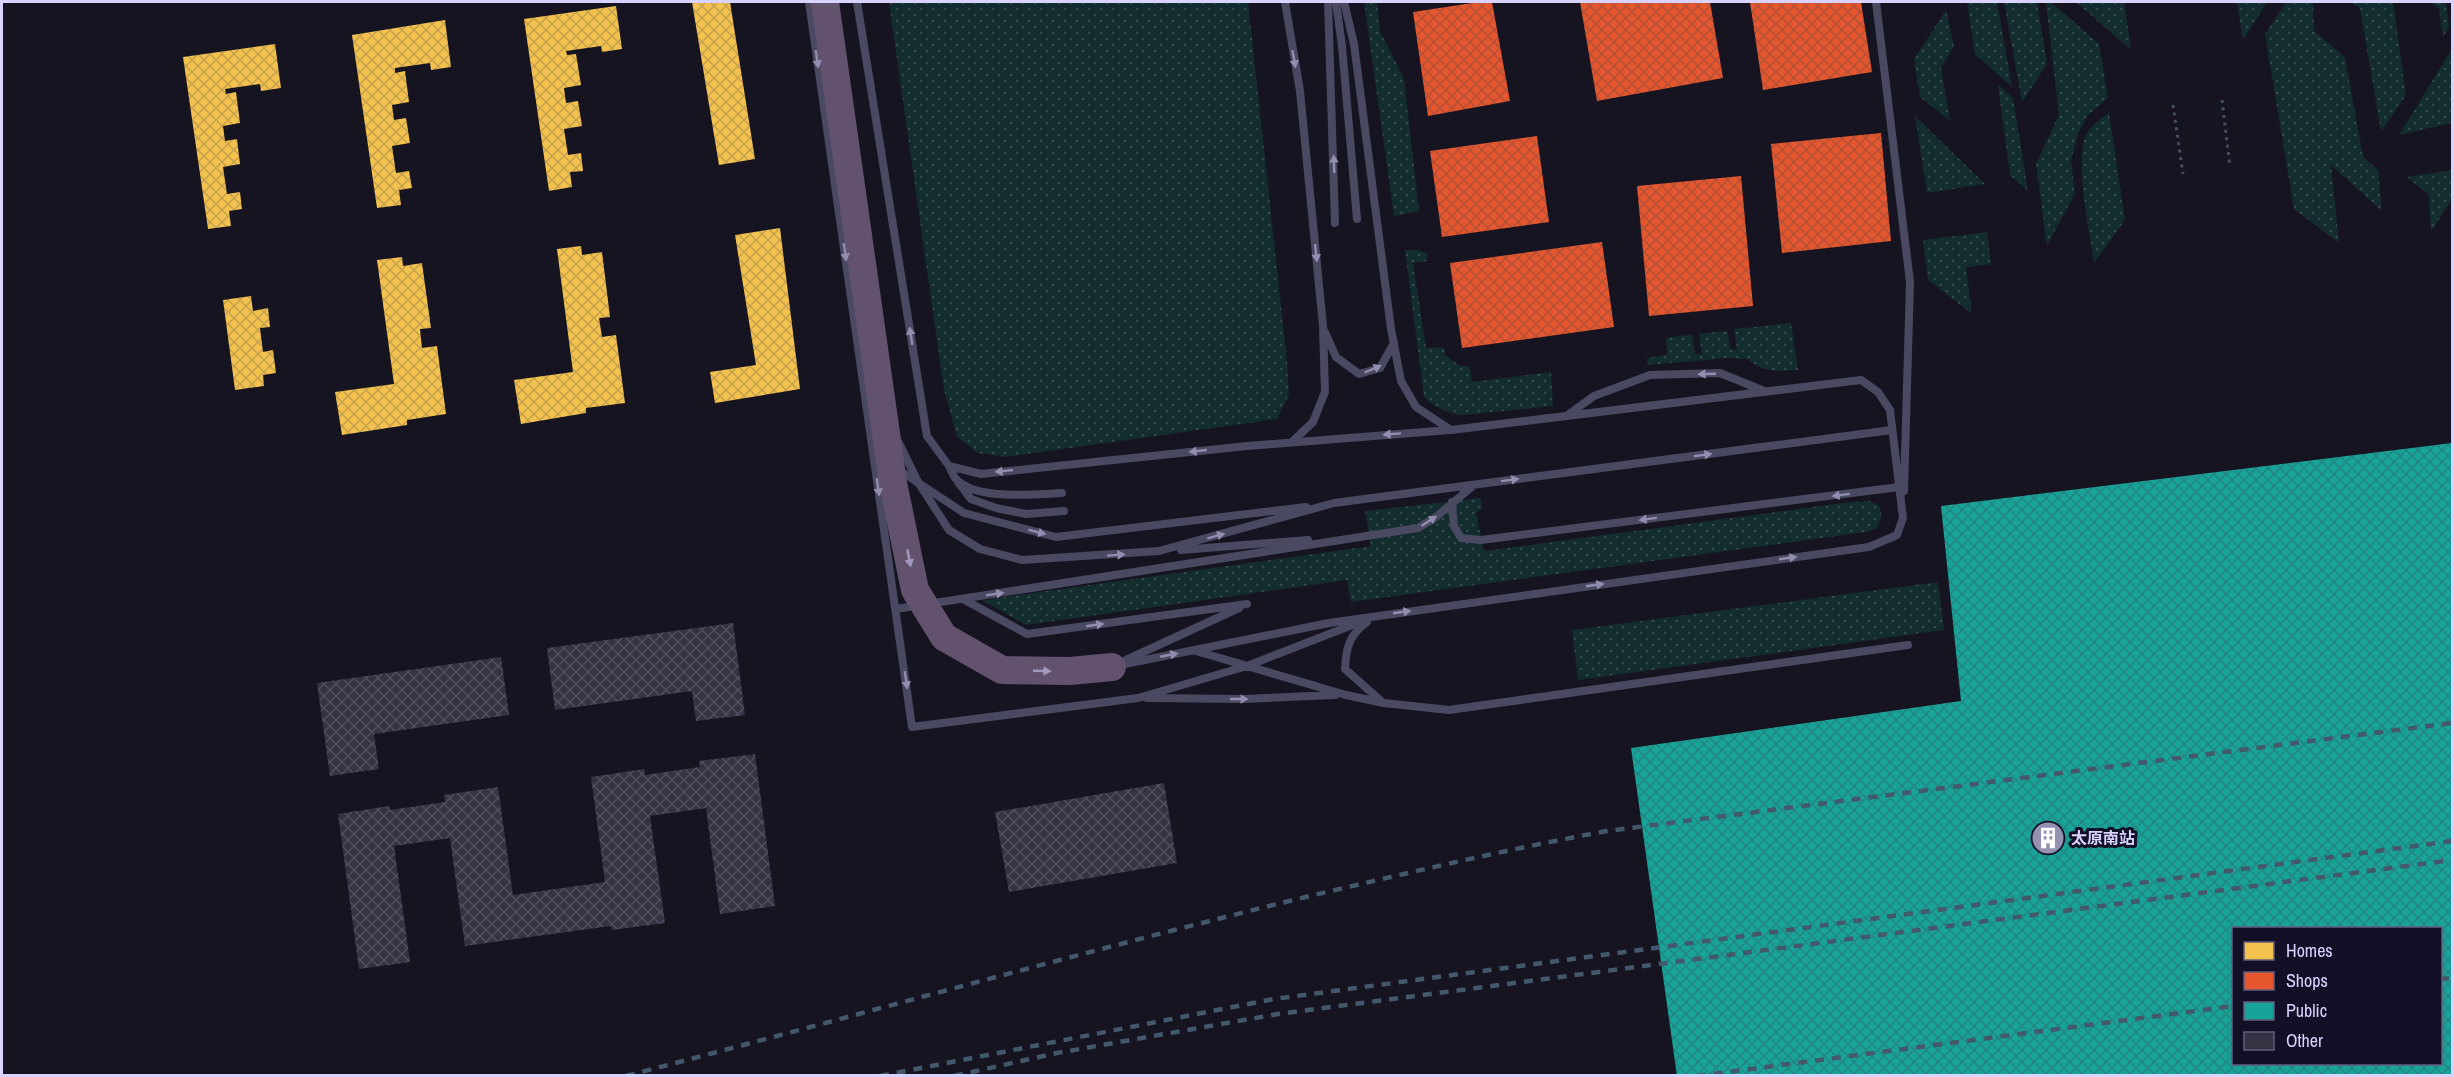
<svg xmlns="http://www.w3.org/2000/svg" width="2454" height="1077" font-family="'Archivo Narrow','Noto Sans SC',sans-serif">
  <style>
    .green { fill: url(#green-dots) }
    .homes { fill: url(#homes-cross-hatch) }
    .shops { fill: url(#shops-cross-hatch) }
    .public { fill: url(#public-cross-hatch); fill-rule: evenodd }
    .building { fill: url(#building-cross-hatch) }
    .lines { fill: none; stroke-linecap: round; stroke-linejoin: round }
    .path { stroke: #44505f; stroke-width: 3; stroke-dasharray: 3 4.5; stroke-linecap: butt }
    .service { stroke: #4a4962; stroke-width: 8 }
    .rail { stroke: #43596b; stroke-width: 4.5; stroke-dasharray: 9 8; stroke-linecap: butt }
    .service-bridge { stroke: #4a4962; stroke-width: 8 }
    .trunk-bridge { stroke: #62526e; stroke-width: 28 }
    .oneway { fill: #928eb0 }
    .oneway2 { fill: #a39abe }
    .labels { text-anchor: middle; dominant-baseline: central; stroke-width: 6; stroke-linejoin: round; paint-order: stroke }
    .poi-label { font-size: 16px; font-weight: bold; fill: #d9d4ff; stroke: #130f26; text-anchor: start }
  </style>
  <defs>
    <pattern id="green-dots" width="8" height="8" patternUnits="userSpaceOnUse" patternTransform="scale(1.5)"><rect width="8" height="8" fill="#132c2d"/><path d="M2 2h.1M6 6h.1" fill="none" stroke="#354a4c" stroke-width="1.8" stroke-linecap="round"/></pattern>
    <pattern id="homes-cross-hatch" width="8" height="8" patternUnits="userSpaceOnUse" patternTransform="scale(1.5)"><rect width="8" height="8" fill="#f2c14e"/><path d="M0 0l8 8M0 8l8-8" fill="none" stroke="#c6a14e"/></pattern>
    <pattern id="shops-cross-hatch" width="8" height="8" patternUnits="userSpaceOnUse" patternTransform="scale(1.5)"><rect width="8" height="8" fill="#e4572e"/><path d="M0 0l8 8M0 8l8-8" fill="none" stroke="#b35037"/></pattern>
    <pattern id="public-cross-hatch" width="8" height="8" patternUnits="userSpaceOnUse" patternTransform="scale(1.5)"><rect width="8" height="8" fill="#17a398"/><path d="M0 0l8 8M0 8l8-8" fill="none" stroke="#248581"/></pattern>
    <pattern id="building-cross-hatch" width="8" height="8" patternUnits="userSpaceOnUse" patternTransform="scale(1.5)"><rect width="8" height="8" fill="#343243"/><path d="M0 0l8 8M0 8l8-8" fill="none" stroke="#514f5f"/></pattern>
  </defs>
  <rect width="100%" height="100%" fill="#161421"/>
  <path class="green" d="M889 2H1248L1287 361 1289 395 1277 419 1006 457 978 453 957 437 944 390Z
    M1364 2H1377L1380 31 1404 79 1419 211 1394 216Z
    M1967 2H1997L2012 87 1975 54Z
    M2004 2H2037L2047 64 2022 102Z
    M2046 2H2051L2099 44 2108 98 2087 116 2078 134 2071 160 2075 193 2047 246 2036 164 2059 115Z
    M2076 2H2124L2131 50Z
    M2237 2H2267L2243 40Z
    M2286 2H2313L2314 31 2345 57 2363 157 2378 170 2382 211 2331 165 2339 243 2294 209 2265 34Z
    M2351 2H2393L2406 95 2381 132 2360 8Z
    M2430 2H2446L2449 27 2443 37 2439 9Z
    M1946 10 1954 46 1941 68 1950 121 1920 97 1914 59Z
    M2452 49V123L2399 135Z
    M1998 85 2013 98 2028 191 2010 175Z
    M2109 113 2125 220 2094 263C2090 235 2074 159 2086 135 2091 125 2100 119 2109 113Z
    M1915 116 1985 184 1927 193Z
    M2452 170V199L2431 231 2429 195 2407 177Z
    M1987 232 1991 264 1966 267 1972 314 1928 280 1923 240Z
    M1405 250H1419L1428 254 1427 261 1413 263 1426 348 1444 347 1445 355 1460 366 1470 367 1472 382 1551 372 1553 406 1464 415C1450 415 1434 407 1424 397Z
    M1791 323 1798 370 1776 371 1761 368 1747 359 1727 358 1648 365 1647 358 1667 355 1666 338 1692 334 1695 354H1702L1699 334 1727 331 1731 350 1737 349 1734 329Z
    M1481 498 1482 509 1476 513 1484 551 1851 502 1870 501 1879 506 1882 516 1877 528 1866 532 1351 602 1347 580 1026 625 982 600 1371 546 1365 511Z
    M1938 582 1944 630 1578 680 1572 630Z"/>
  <path class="homes" d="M692 2H730L755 159 719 165Z
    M616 6 622 49 602 52 601 46 566 51 567 55 576 54 581 85 564 88 566 103 578 101 582 126 564 129 568 155 581 153 583 171 570 172 572 187 549 191 524 19Z
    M445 20 451 67 431 70 430 63 395 68V73L405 71 409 102 392 105 394 120 406 118 410 143 392 146 396 173 409 171 412 188 399 190 401 205 377 208 352 35Z
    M275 44 281 88 261 91 260 84 225 89 226 94 236 92 240 123 223 126 225 141 237 139 240 164 223 167 227 194 240 192 242 209 229 211 231 226 208 229 183 57Z
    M780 228 800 389 715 403 710 372 756 365 735 235Z
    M581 246 582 255 602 252 610 317 599 318 602 337 616 335 625 403 586 408V413L521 424 514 380 573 372 557 249Z
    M402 257 403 266 422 263 431 328 420 329 422 348 437 346 446 414 407 420V425L342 435 335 392 394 384 377 260Z
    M251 296 253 311 268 308 270 327 260 328 263 352 273 350 276 373 263 375 264 386 235 390 223 300Z"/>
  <path class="shops" d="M1479 2H1492L1510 101 1428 116 1413 12Z
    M1580 2H1710L1723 78 1597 101Z
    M1750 2H1861L1872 72 1763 90Z
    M1881 133 1891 241 1782 253 1771 144Z
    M1537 136 1549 222 1442 237 1430 151Z
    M1741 176 1753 306 1649 316 1637 186Z
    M1602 242 1614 327 1462 348 1450 263Z"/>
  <path class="public" d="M2452 443V1076H1677L1631 748 1961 701 1941 506ZM2234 928H2440V1064H2234Z"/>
  <path class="building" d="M733 623 745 715 696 721 692 691 555 710 547 648Z
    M501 657 509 715 374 734 379 769 330 776 317 683Z
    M755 754 775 906 720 914 706 808 650 816 665 923 612 930 611 926 465 946 450 838 394 846 410 962 359 969 338 814 389 806 390 810 445 802 444 795 498 787 513 895 605 882 591 777 644 769 645 775 700 767 699 761Z
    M1164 783 1177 863 1009 892 995 812Z"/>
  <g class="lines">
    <path class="path" d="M2222 100 2230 167
      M2173 105 2183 174"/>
    <path class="service" d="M809 2 912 727 1138 698 1247 666 1360 622
      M857 2 927 436 949 466 981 474 1247 446 1450 430
      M1285 2 1300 91 1323 326 1325 392 1313 422 1292 442
      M1328 2 1335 223
      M1336 2 1342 46 1357 219
      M1876 2 1910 282 1904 491
      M1325 332 1336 357 1359 374 1380 368 1394 343
      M1569 414 1594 396 1650 375 1720 373 1762 390
      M949 466C951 469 953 476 956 479 977 501 1034 494 1062 493
      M899 470 964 513 1056 537 1306 507
      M958 482 971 499 996 508 1026 514 1064 511
      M1452 502 1454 526 1461 538 1481 540 1899 487
      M1181 550 1308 540
      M1159 551 1334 503 1892 430
      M963 599 1027 634 1247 604
      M896 609 1418 528 1436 517 1474 485
      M1367 622C1349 635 1346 648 1345 669L1381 701
      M1196 651 1346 695 1384 703 1449 710 1908 645
      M1126 660 1239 608
      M1115 666 1329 623 1869 547 1897 535 1903 518 1890 410 1878 392 1861 380 1451 430 1416 407 1401 381 1391 329 1354 44 1344 2
      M1147 698 1244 699 1335 695"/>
    <path class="rail" d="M2440 979 2452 978
      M626 1076C856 1016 1084 951 1314 895 1412 872 1508 849 1607 831L2452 723
      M880 1076 1274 999 2452 841
      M954 1076 1057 1053 1278 1014 2452 860
      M1697 1076 2234 1006"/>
    <path class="service-bridge" d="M898 441 918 482 949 530 980 549 1022 560 1159 551"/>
    <path class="trunk-bridge" d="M825 2 893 483 915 590 944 637 1002 670 1070 671 1112 667"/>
  </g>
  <defs><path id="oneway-solid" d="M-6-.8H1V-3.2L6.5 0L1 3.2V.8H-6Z" transform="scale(1.5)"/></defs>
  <g class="oneway">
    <use href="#oneway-solid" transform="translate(817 59) rotate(82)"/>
    <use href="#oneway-solid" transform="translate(1294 59) rotate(80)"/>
    <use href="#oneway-solid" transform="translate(1334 164) rotate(-92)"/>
    <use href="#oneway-solid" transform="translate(845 252) rotate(82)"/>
    <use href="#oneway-solid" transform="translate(1316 253) rotate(84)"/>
    <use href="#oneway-solid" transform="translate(911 336) rotate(-99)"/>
    <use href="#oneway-solid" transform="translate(1373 369) rotate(-23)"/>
    <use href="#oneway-solid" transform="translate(1707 374) rotate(178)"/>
    <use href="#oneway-solid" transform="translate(1392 434) rotate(176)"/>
    <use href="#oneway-solid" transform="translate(1198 451) rotate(174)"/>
    <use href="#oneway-solid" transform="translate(1703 455) rotate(-7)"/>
    <use href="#oneway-solid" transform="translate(1004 471) rotate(174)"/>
    <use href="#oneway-solid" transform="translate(1510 480) rotate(-7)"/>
    <use href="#oneway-solid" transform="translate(878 487) rotate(82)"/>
    <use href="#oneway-solid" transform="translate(1841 495) rotate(173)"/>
    <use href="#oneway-solid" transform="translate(1648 519) rotate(173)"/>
    <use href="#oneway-solid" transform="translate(1429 521) rotate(-33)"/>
    <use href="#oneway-solid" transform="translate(1037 532) rotate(15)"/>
    <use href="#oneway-solid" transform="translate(1216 536) rotate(-15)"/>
    <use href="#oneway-solid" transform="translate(1116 555) rotate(-4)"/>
    <use href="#oneway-solid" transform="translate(1788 558) rotate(-8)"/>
    <use href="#oneway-solid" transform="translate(1595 585) rotate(-8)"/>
    <use href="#oneway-solid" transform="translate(995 594) rotate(-9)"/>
    <use href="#oneway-solid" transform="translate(1402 612) rotate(-8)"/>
    <use href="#oneway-solid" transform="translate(1095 625) rotate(-8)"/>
    <use href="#oneway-solid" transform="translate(1169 655) rotate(-11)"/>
    <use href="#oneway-solid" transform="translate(906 680) rotate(82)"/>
    <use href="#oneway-solid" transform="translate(1239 699)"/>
  </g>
  <g class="oneway2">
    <use href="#oneway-solid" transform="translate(909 558) rotate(79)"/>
    <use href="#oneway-solid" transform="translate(1042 671) rotate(2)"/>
  </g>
  <defs>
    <symbol id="building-disc" viewBox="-11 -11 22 22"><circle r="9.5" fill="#9591b1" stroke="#130f26"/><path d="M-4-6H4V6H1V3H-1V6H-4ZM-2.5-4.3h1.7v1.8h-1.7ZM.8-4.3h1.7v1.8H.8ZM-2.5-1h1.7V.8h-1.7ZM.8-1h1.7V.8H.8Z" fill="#fff"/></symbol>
  </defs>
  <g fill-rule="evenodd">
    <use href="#building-disc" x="2029" y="819" width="38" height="38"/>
  </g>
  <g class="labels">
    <g class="poi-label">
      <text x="2071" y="838">太原南站</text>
    </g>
  </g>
  <rect width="2454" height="1077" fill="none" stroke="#d9d4ff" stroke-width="6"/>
  <rect x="2232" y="927" width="210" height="138" fill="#130f26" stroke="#625e7d" stroke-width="1.5"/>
  <rect x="2244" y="942" width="30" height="18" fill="#f2c14e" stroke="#625e7d" stroke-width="1.5"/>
  <text x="2286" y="957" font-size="18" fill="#d9d4ff">Homes</text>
  <rect x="2244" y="972" width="30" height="18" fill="#e4572e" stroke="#625e7d" stroke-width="1.5"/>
  <text x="2286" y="987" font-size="18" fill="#d9d4ff">Shops</text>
  <rect x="2244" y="1002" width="30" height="18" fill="#17a398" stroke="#625e7d" stroke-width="1.5"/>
  <text x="2286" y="1017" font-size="18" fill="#d9d4ff">Public</text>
  <rect x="2244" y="1032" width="30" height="18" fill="#343243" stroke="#625e7d" stroke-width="1.5"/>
  <text x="2286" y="1047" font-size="18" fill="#d9d4ff">Other</text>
</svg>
